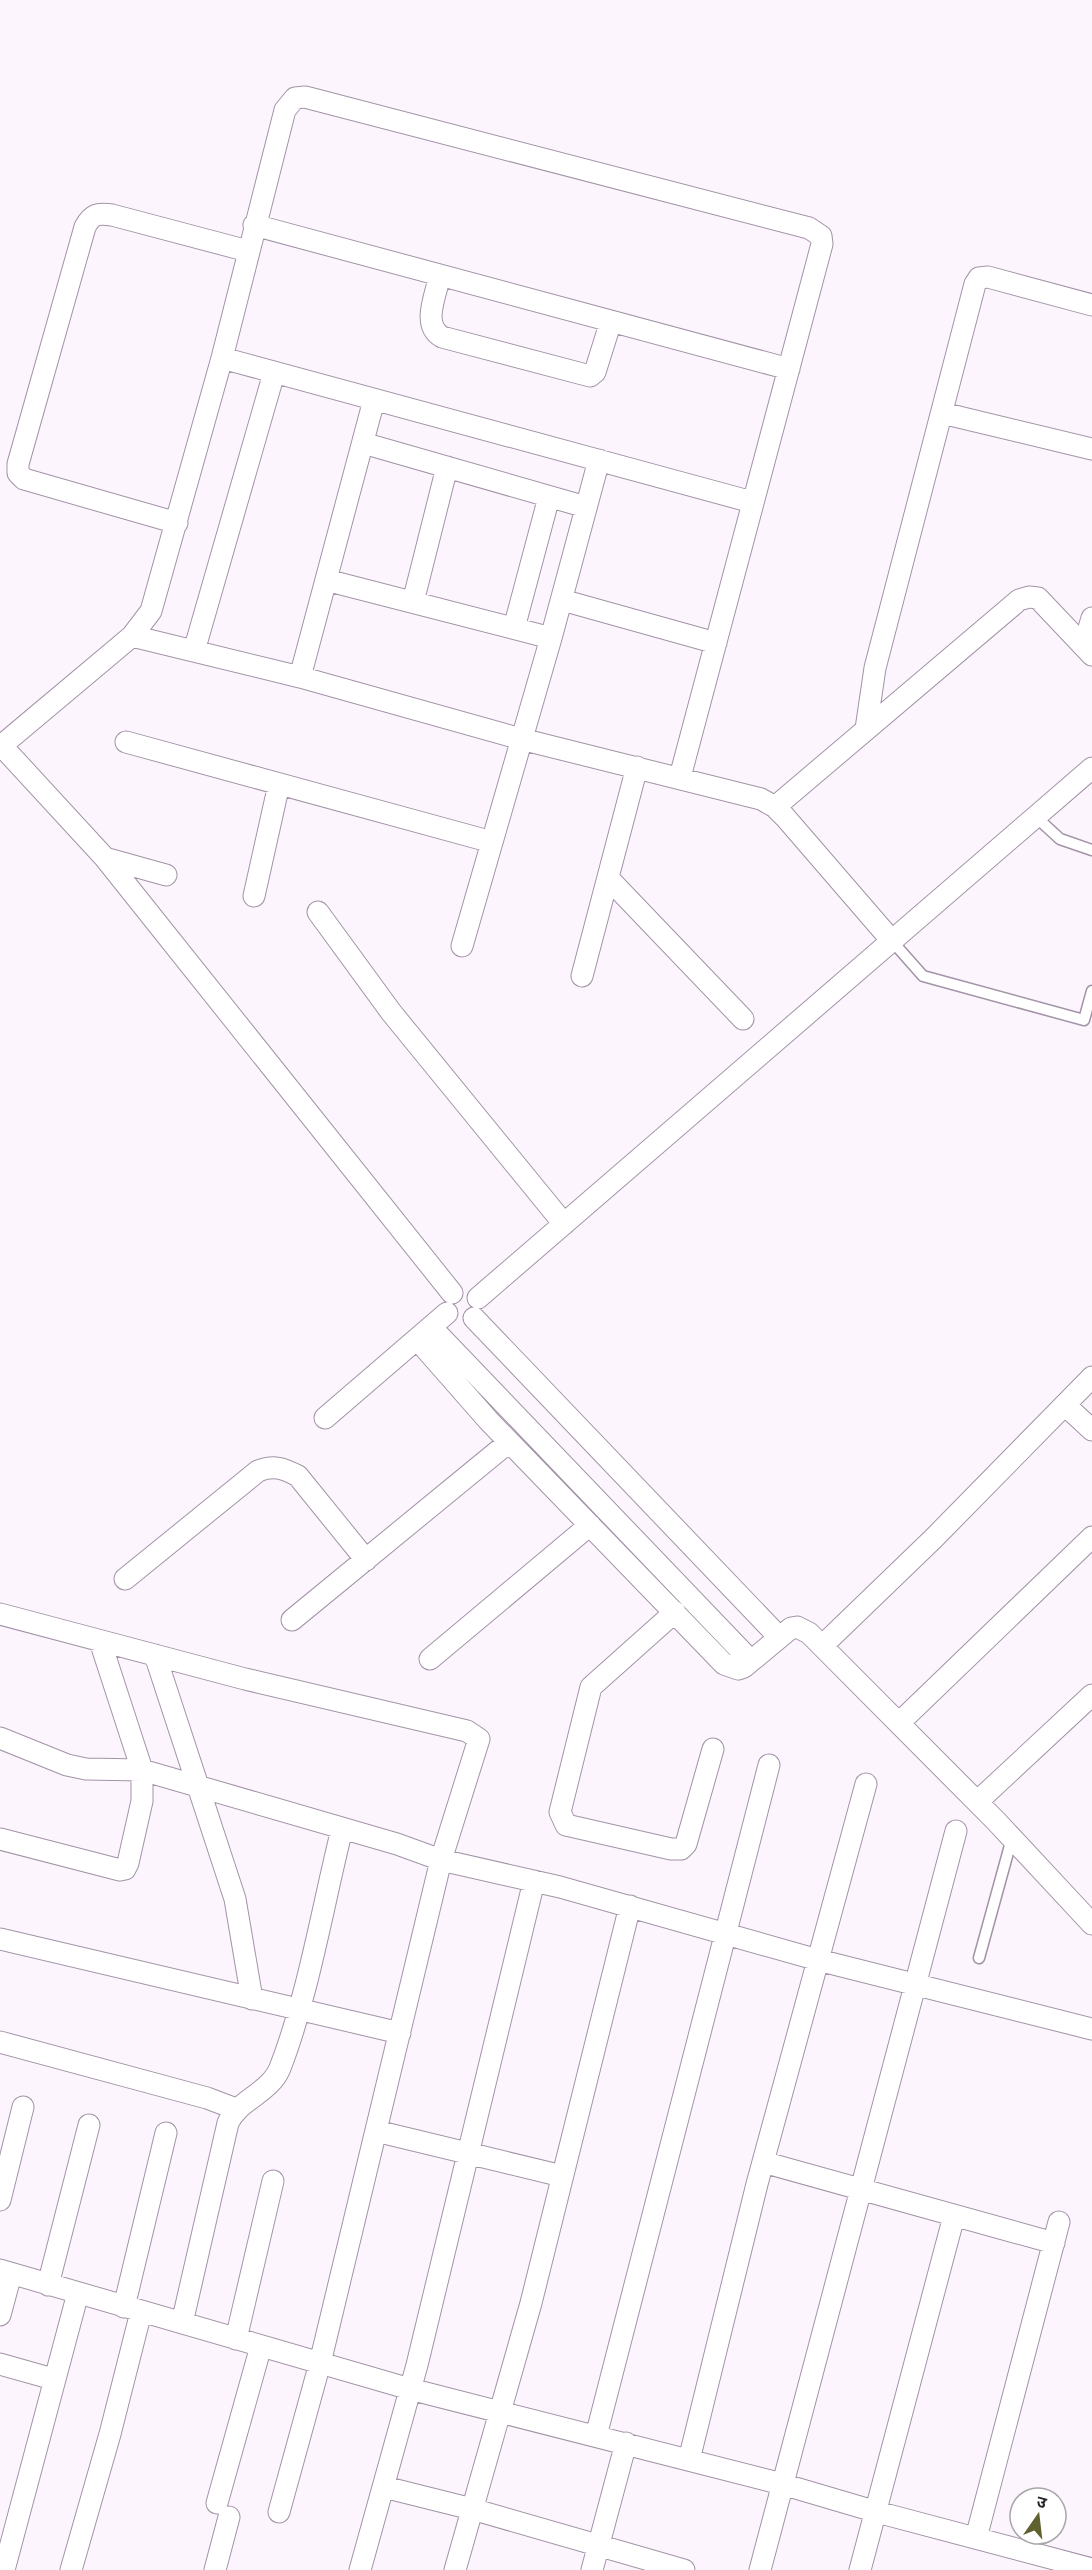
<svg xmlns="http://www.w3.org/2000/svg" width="1092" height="2570" font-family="'Source Serif 4','Noto Sans Devanagari',serif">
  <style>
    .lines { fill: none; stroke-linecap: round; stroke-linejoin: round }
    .service-casing { stroke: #a393a7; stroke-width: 13 }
    .minor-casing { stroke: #a393a7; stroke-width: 23 }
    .service { stroke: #fff; stroke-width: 10 }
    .minor { stroke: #fff; stroke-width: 21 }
  </style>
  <rect width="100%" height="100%" fill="#fcf5fe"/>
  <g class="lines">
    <defs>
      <path id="service" d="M1036 817 1060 839 1092 850
        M892 941 923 976 1084 1020 1092 991
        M979 1958 1012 1838"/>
      <path id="minor" d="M254 225 789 369
        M440 275C436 295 421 325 442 337L590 376 595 372 611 321
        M222 358 752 502
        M942 413 1092 449
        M363 443 586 507
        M177 523 24 479 18 473V464L85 227C92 214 97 213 112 215L248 251
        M326 580 551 638
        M562 600 716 643
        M413 602 447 467
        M514 628 549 497
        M132 636 300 677 521 739 761 799 775 807 785 817 892 941
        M1084 645 1092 618
        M194 651 274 373
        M300 677 374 400
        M866 729 875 668 975 284 979 278 988 277 1092 305
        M126 742 492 842
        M0 744 105 858 452 1293
        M1 746 132 636 151 611 222 358 285 110 295 98 305 97 809 228 821 236 822 244 680 777
        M775 807 1019 600 1029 597 1038 598 1092 655
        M105 858 166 875
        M608 878 743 1019
        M254 896 279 784
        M318 912 391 1012 564 1224
        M462 946 551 638 599 460
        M582 976 637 767
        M478 1298 1092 768
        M474 1318 779 1637
        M431 1327 751 1661
        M417 1339 488 1420 724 1664 738 1669 744 1667 791 1628 797 1627 809 1633 996 1821 1092 1924
        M1065 1405 1092 1430
        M325 1418 447 1313
        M125 1579 258 1471C274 1465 283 1468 298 1476L366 1560
        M675 1612 591 1687 560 1812 566 1825 671 1849H681L686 1844 713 1749
        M0 1614 245 1679 467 1731 479 1739 441 1860 320 2363 279 2512
        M292 1620 509 1442
        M822 1646 934 1538 1092 1377
        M155 1655 235 1899 252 1999
        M430 1659 590 1525
        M899 1723 1092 1537
        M0 1738 67 1765 86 1769 142 1770 397 1844 441 1860 560 1887 818 1960 1092 2029
        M977 1802 1092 1695
        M0 1839 120 1870 125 1869 128 1863 142 1801V1770L100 1641
        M0 1939 400 2033
        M0 2042 207 2098 236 2109
        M376 2131 562 2176
        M763 2162 1054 2243
        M0 2200 23 2107
        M0 2270 410 2389 782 2484 877 2512 1092 2569
        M48 2285 89 2125
        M124 2307 166 2133
        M0 2315 11 2274
        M182 2323 228 2123C238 2100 270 2093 280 2068 308 1996 323 1905 342 1829
        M236 2339 273 2181
        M0 2364 53 2379
        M596 2436 769 1765
        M689 2460 757 2184 866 1784
        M384 2487 472 2509 684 2570
        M217 2503 261 2346
        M976 2538 1059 2222
        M4 2570 78 2293
        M71 2570 110 2434 141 2312
        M215 2570 229 2517
        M360 2570 417 2365 534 1881
        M455 2570 531 2303 630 1906
        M592 2570 626 2443
        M760 2570 956 1831
        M860 2570 954 2216"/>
    </defs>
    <use href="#service" class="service-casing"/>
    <use href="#minor" class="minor-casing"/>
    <use href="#service" class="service"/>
    <use href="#minor" class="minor"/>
  </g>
  <g transform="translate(1038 2516) rotate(14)"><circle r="28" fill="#ffffff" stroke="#a8a6a9" stroke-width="1.5"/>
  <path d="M0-4.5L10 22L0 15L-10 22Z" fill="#60612f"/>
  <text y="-9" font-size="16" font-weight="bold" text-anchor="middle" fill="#262028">उ</text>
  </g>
</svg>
